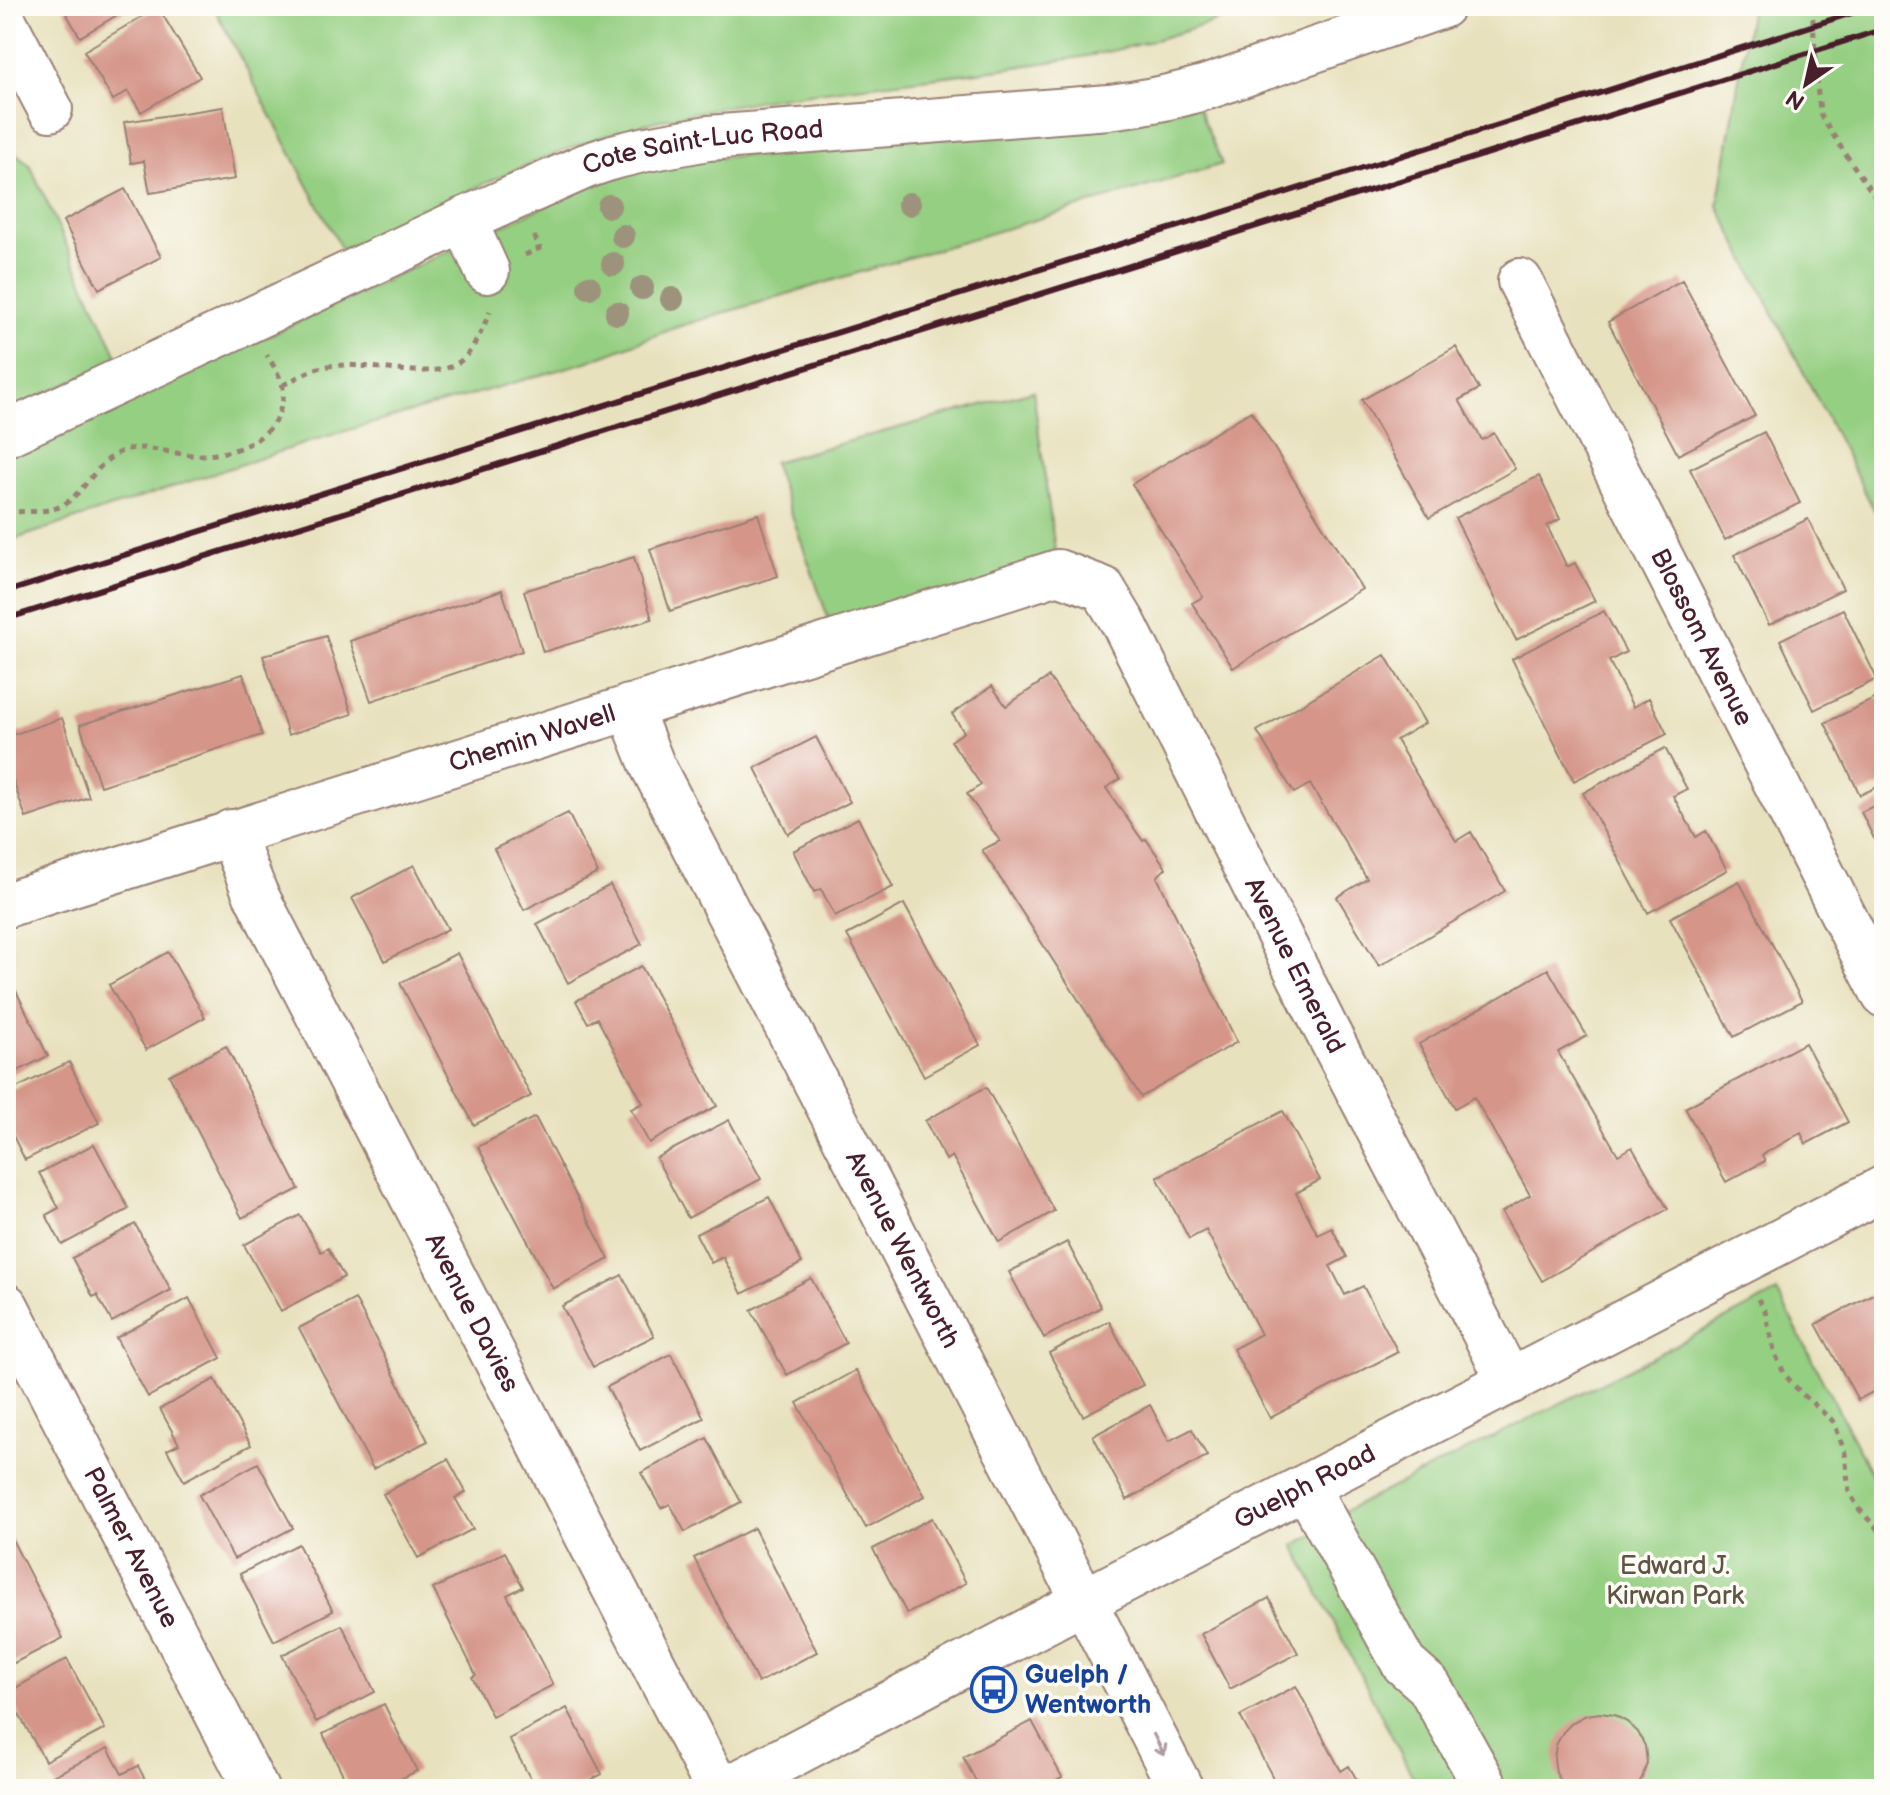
<svg xmlns="http://www.w3.org/2000/svg" width="1890" height="1795" font-family="'Balsamiq Sans',sans-serif">
  <style>
    .green { fill: #95cf82; stroke: #707756; stroke-width: 2 }
    .building { fill: #d59589 }
    .lines { fill: none; stroke-linecap: round; stroke-linejoin: round }
    .minor-casing { stroke: #998074; stroke-width: 48 }
    .path { stroke: #998074; stroke-width: 5; stroke-dasharray: 6 6; stroke-linecap: butt }
    .minor { stroke: #fff; stroke-width: 44 }
    .rail { stroke: #4a1f2b; stroke-width: 6 }
    .tree { fill: #9d937b }
    .oneway { stroke: #ae9aa0 }
    .labels { text-anchor: middle; dominant-baseline: central; stroke-width: 7; stroke-linejoin: round; paint-order: stroke }
    .street-label { font-size: 26px; fill: #4a1f2b; stroke: #fdfcf7 }
    .park-label { font-size: 26px; fill: #605445; stroke: #fdfcf7 }
    .transit-label { font-size: 26px; font-weight: bold; fill: #164399; stroke: #fdfcf7; text-anchor: start }
  </style>
  <rect width="100%" height="100%" fill="#fdfcf7"/>
  <filter id="ink" filterUnits="userSpaceOnUse"><feTurbulence type="fractalNoise" baseFrequency=".0125" numOctaves="2"/><feDisplacementMap in="SourceGraphic" scale="16" xChannelSelector="R" yChannelSelector="G"/><feConvolveMatrix kernelMatrix="1 2 1 2 8 2 1 2 1" color-interpolation-filters="sRGB"/></filter>
  <filter id="wash" filterUnits="userSpaceOnUse"><feTurbulence type="fractalNoise" baseFrequency=".006" numOctaves="4" result="noise"/><feDisplacementMap in="SourceGraphic" scale="32" xChannelSelector="R" yChannelSelector="G"/><feGaussianBlur stdDeviation="1.8" result="paint"/><feColorMatrix in="noise" values="0 0 0 0 0 0 0 0 0 0 0 0 0 0 0 0 0 1.4 0 .05"/><feComposite in="paint" operator="in"/></filter>
  <g filter="url(#wash)">
    <rect width="100%" height="100%" fill="#e8e1be"/>
    <path class="green" d="M213 6H1260C1205 25 1149 44 1092 55 953 80 811 86 673 117 556 143 450 201 342 250Z
      M1751 6H1884V529L1718 206Z
      M1197 104 1222 164 677 327 586 362 321 438 6 542V456L259 340 606 177 656 165Z
      M10 145 14 152 30 165 119 360 6 411V148Z
      M1033 391 1058 572 837 643 773 462Z
      M1777 1292 1884 1498V1789H1419L1294 1545 1342 1520 1339 1514 1631 1368Z"/>
    <g id="blocks">
      <path class="building" d="M62 6H132L80 37Z
        M158 7 200 77 141 112 128 91 113 100 84 51Z
        M223 107 235 179 150 193 144 161 131 163 124 122Z
        M125 189 161 257 99 289 63 221Z
        M1682 280 1755 416 1678 455 1608 322Z
        M1456 347 1479 389 1459 400 1482 440 1494 433 1515 469 1429 518 1362 400Z
        M1251 411 1362 589 1233 668 1192 603 1203 597 1132 484Z
        M1764 432 1800 503 1725 540 1690 469Z
        M1539 476 1560 519 1547 526 1567 567 1575 563 1595 601 1516 640 1455 518Z
        M758 514 778 576 670 611 650 549Z
        M1808 519 1843 589 1769 625 1734 555Z
        M634 557 652 619 543 652 524 591Z
        M502 590 522 651 371 701 350 641Z
        M1843 609 1877 679 1814 710 1780 640Z
        M1604 611 1626 652 1609 661 1633 707 1649 698 1667 734 1574 781 1512 659Z
        M326 636 352 714 288 735 263 656Z
        M1385 655 1425 723 1396 740 1456 841 1471 832 1505 891 1379 966 1337 897 1367 879 1310 784 1294 793 1257 731Z
        M243 674 262 735 100 786 80 725Z
        M1049 677 1120 779 1106 788 1143 841 1146 839 1166 868 1157 877 1237 1042 1141 1097 982 850 1000 841 967 794 981 785 951 741 964 732 952 714 992 686 1006 706Z
        M1884 694V784L1860 795 1825 723Z
        M62 718 89 797 26 818 6 760V737Z
        M816 737 850 802 788 834 755 768Z
        M1665 748 1687 789 1673 796 1696 837 1706 831 1727 870 1648 913 1583 793Z
        M1884 801V859L1861 812Z
        M568 813 598 873 524 910 494 849Z
        M858 818 893 887 835 916 821 889 814 892 793 851Z
        M414 865 448 929 385 961 352 898Z
        M1739 881 1802 1001 1734 1037 1670 918Z
        M610 885 642 944 568 983 537 924Z
        M904 904 980 1045 924 1076 847 935Z
        M168 952 205 1017 146 1050 109 985Z
        M457 953 531 1096 474 1125 400 983Z
        M641 966 717 1106 649 1143 631 1109 643 1103 597 1018 588 1023 576 1001Z
        M1548 969 1587 1036 1558 1052 1618 1155 1632 1147 1668 1209 1542 1281 1502 1212 1530 1195 1474 1097 1455 1108 1419 1044Z
        M15 989 48 1056 6 1077V993Z
        M1805 1043 1848 1122 1806 1144 1801 1133 1762 1155 1765 1161 1726 1182 1685 1108Z
        M226 1046 299 1189 242 1218 169 1075Z
        M69 1062 99 1123 25 1160 6 1122V1093Z
        M986 1087 1054 1211 999 1242 952 1156 946 1160 925 1121Z
        M1283 1111 1320 1180 1296 1193 1318 1235 1332 1228 1347 1257 1330 1266 1345 1295 1363 1286 1398 1352 1270 1418 1233 1349 1261 1334 1206 1230 1189 1239 1157 1177Z
        M535 1117 609 1259 553 1289 478 1147Z
        M729 1120 761 1179 688 1218 656 1158Z
        M94 1144 129 1209 62 1245 46 1215 59 1208 39 1173Z
        M769 1197 802 1263 742 1294 723 1257 711 1263 696 1234Z
        M300 1215 321 1252 328 1248 344 1277 281 1311 244 1245Z
        M135 1224 171 1290 112 1322 97 1295 93 1297 72 1258Z
        M1067 1242 1101 1307 1044 1338 1009 1272Z
        M622 1275 654 1336 593 1367 562 1306Z
        M811 1278 846 1343 787 1375 751 1310Z
        M1884 1288V1386L1858 1400 1816 1324Z
        M189 1298 221 1358 148 1397 116 1338Z
        M355 1299 428 1441 373 1469 299 1328Z
        M1109 1321 1143 1385 1083 1416 1049 1353Z
        M671 1354 704 1418 640 1451 607 1387Z
        M856 1370 925 1496 866 1528 797 1403Z
        M215 1379 251 1445 184 1481 167 1450 179 1444 160 1409Z
        M1150 1405 1169 1441 1192 1429 1207 1456 1127 1500 1093 1436Z
        M707 1438 741 1502 685 1532 670 1504 661 1508 641 1473Z
        M448 1459 466 1492 455 1498 473 1529 418 1558 383 1494Z
        M258 1463 293 1528 234 1559 199 1495Z
        M932 1518 966 1583 907 1614 873 1549Z
        M6 1528 63 1638 6 1667Z
        M754 1528 817 1652 758 1683 694 1558Z
        M298 1544 333 1611 274 1641 240 1574Z
        M505 1552 523 1587 507 1595 553 1685 492 1716 472 1677 476 1675 433 1589Z
        M1269 1598 1298 1653 1230 1689 1201 1634Z
        M342 1625 375 1692 316 1722 282 1655Z
        M67 1659 105 1729 45 1761 7 1693Z
        M1296 1686 1341 1771 1349 1766 1362 1789H1279L1240 1716Z
        M384 1704 417 1771 380 1789H350L323 1734Z
        M567 1708 602 1774 574 1789H536L509 1739Z
        M1600 1713 1614 1715 1627 1722 1638 1732 1645 1746 1647 1763 1642 1778 1635 1789H1566L1556 1773 1554 1759 1556 1745 1563 1732 1573 1722 1586 1715Z
        M1032 1721 1062 1777 1040 1789H980L963 1757Z
        M108 1748 122 1774 138 1766 150 1789H57L51 1777Z"/>
    </g>
  </g>
  <g filter="url(#ink)">
    <use href="#blocks" fill-opacity="0" stroke="#998074" stroke-width="2"/>
    <g class="lines">
      <defs>
        <g id="minor">
          <path d="M6 25 50 109"/>
          <path d="M464 220 487 271"/>
          <path id="s1" d="M1520 281 1884 995"/>
          <path id="s2" d="M6 434 464 220 586 166 613 157 642 150 708 138 1109 107C1143 103 1174 97 1207 87L1442 6"/>
          <path id="s3" d="M629 707 653 767 1181 1789"/>
          <path id="s4" d="M231 832 255 893 718 1789"/>
          <path id="s5" d="M6 905 1058 572 1103 589 1124 624 1325 1027 1510 1382"/>
          <path id="s6" d="M6 1306 256 1789"/>
          <path d="M1306 1487 1404 1664 1429 1686 1487 1789"/>
          <path id="s7" d="M727 1789 1115 1585 1884 1188"/>
        </g>
      </defs>
      <use href="#minor" class="minor-casing"/>
      <path class="path" d="M1812 6 1818 95 1821 116 1846 155 1884 209
        M525 255 540 248 534 236
        M283 385C295 379 309 370 323 367 361 358 434 386 463 359 476 346 483 328 490 311
        M6 512C21 511 48 513 61 506 85 494 97 459 125 450 143 444 172 454 192 455 226 457 273 443 281 406 283 400 284 395 283 388 281 377 273 365 267 355
        M1758 1299 1765 1311 1775 1354 1785 1375 1801 1393 1834 1422 1845 1453 1849 1492 1859 1509 1884 1536"/>
      <use href="#minor" class="minor"/>
      <path class="rail" d="M6 592 1262 200 1874 6
        M6 619 1884 29"/>
    </g>
    <g class="tree">
      <circle cx="909" cy="204" r="12"/>
      <circle cx="609" cy="206" r="12"/>
      <circle cx="623" cy="236" r="12"/>
      <circle cx="613" cy="264" r="12"/>
      <circle cx="589" cy="287" r="12"/>
      <circle cx="642" cy="288" r="12"/>
      <circle cx="672" cy="299" r="12"/>
      <circle cx="617" cy="313" r="12"/>
    </g>
    <defs><path id="oneway-shaft" d="M-6 0H5M1.5-3L5.5 0L1.5 3" fill="none" stroke-width="1.6" stroke-linecap="round" stroke-linejoin="round" transform="scale(2)"/></defs>
    <use class="oneway" href="#oneway-shaft" transform="translate(1159 1745) rotate(63)"/>
  </g>
  <defs>
    <symbol id="bus-ring" viewBox="-11 -11 22 22"><circle r="9.5" fill="#fdfcf7" stroke="#1a4fb4" stroke-width="1.5"/><path d="M-5-6H5V4H4V6H2V4H-2V6H-4V4H-5ZM-3.5-4V0h7V-4ZM-3.5 1.2v1.5H-2V1.2ZM2 1.2v1.5H3.5V1.2Z" fill="#1a4fb4"/></symbol>
  </defs>
  <g fill-rule="evenodd">
    <use href="#bus-ring" x="968" y="1664" width="51" height="51"/>
  </g>
  <g class="labels">
    <g class="street-label">
      <text stroke="none"><textPath href="#s2" startOffset="758">Cote Saint-Luc Road</textPath></text>
      <text stroke="none"><textPath href="#s1" startOffset="400">Blossom Avenue</textPath></text>
      <text stroke="none"><textPath href="#s5" startOffset="552">Chemin Wavell</textPath></text>
      <text stroke="none"><textPath href="#s5" startOffset="1574">Avenue Emerald</textPath></text>
      <text stroke="none"><textPath href="#s3" startOffset="608">Avenue Wentworth</textPath></text>
      <text stroke="none"><textPath href="#s4" startOffset="538">Avenue Davies</textPath></text>
      <text stroke="none"><textPath href="#s7" startOffset="652">Guelph Road</textPath></text>
      <text stroke="none"><textPath href="#s6" startOffset="272">Palmer Avenue</textPath></text>
    </g>
    <g class="park-label">
      <text x="1675" y="1566">Edward J.<tspan x="1675" dy="30">Kirwan Park</tspan></text>
    </g>
    <g class="transit-label">
      <text x="1025" y="1675">Guelph /<tspan x="1025" dy="30">Wentworth</tspan></text>
    </g>
  </g>
  <rect width="1890" height="1795" fill="none" stroke="#fdfcf7" stroke-width="32"/>
  <g transform="translate(1806 84) rotate(214)" stroke="#fdfcf7" stroke-width="6" paint-order="stroke">
  <path d="M0-6L14 30L0 20L-14 30Z" fill="#4a1f2b"/>
  <text y="-12" font-size="22" font-weight="bold" text-anchor="middle" fill="#4a1f2b">N</text>
  </g>
</svg>
